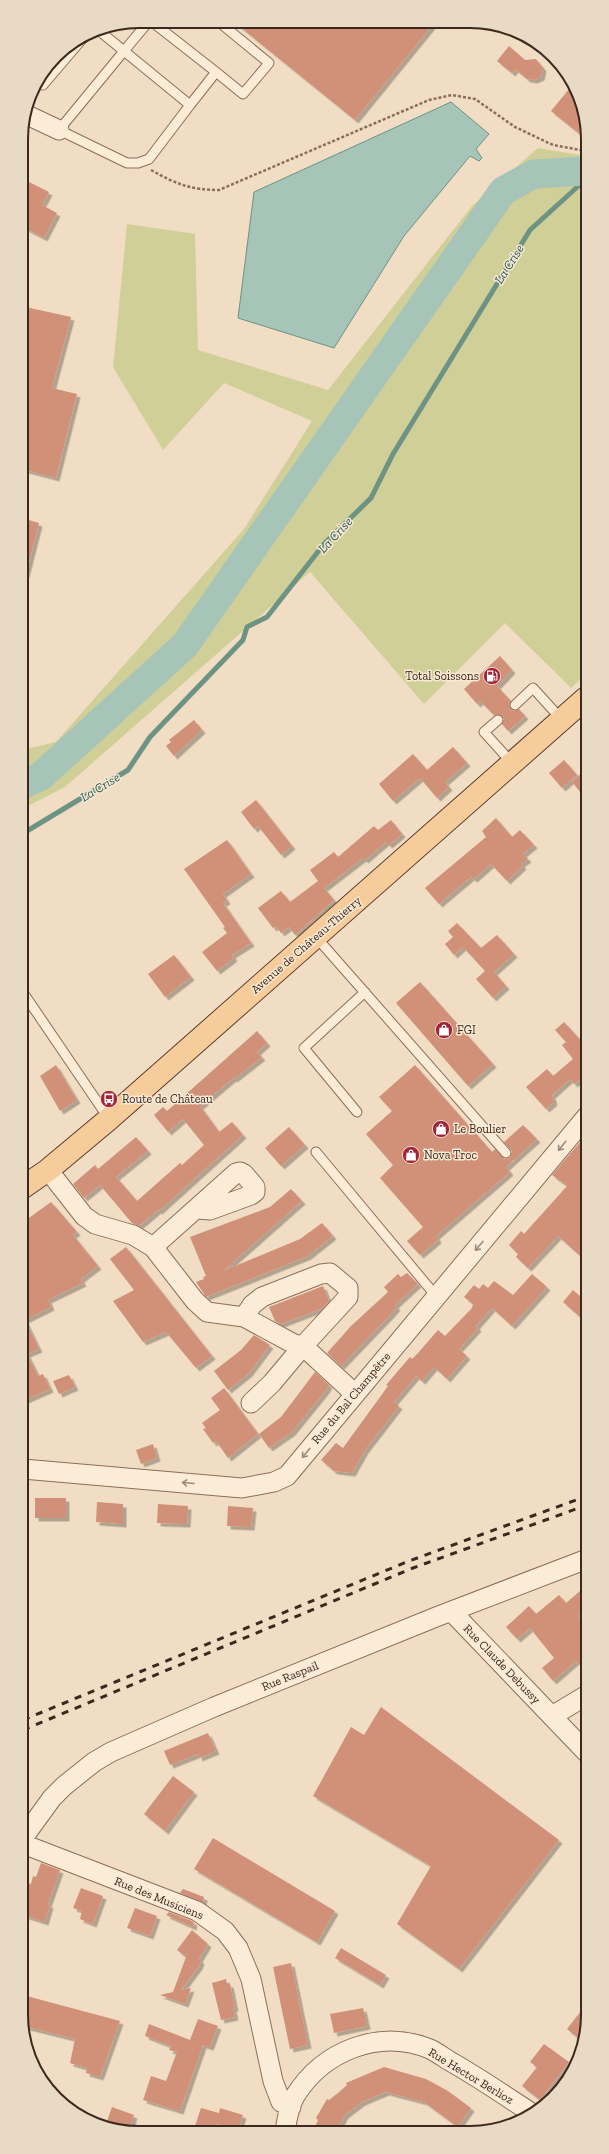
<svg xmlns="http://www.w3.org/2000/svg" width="609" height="2154" font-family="'Zilla Slab',serif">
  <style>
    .green { fill: #d0cf97 }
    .water { fill: #a6c4b7; stroke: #6c9384 }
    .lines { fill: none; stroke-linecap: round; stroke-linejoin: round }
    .stream { stroke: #6c9384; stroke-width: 5 }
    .river { stroke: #a6c4b7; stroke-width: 29 }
    .building { fill: #d19078; filter: url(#shadow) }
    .lane-casing { stroke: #8d6d59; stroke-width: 11 }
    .street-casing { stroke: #8d6d59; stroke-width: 21 }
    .primary-casing { stroke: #5b3c2e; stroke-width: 24 }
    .path { stroke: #8d6d59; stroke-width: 2.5; stroke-dasharray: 3 2; stroke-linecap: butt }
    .lane { stroke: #fbecd8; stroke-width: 9 }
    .street { stroke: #fbecd8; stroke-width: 19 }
    .primary { stroke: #f6cc9a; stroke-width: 22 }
    .rail { stroke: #3c281e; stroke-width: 3; stroke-dasharray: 7 7; stroke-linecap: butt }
    .oneway { stroke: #9c8a7b }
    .labels { text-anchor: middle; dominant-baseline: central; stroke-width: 3; stroke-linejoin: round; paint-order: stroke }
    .poi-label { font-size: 12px; fill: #3c281e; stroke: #f8e9d4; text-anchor: start }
    .street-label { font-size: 12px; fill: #3c281e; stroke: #f8e9d4 }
    .water-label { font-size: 13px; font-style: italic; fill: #2c5d53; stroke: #f8e9d4 }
    .rim { fill: none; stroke: #3c281e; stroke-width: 2 }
  </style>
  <defs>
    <filter id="shadow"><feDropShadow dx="3.5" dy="3.5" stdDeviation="0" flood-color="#0004"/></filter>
  </defs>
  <rect width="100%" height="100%" fill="#f1ddc4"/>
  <path class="green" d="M538 148 586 156V675L571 688 505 623 424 704 310 572 65 787 22 809V750L56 742 244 529 312 421 224 383 163 450 113 367 127 224 195 234 198 350 328 390 472 206Z"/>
  <path class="water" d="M451 102 489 134 476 149 482 158 479 161 470 156 404 236 334 348 238 318 254 192Z"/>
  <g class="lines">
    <path class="stream" d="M22 834 128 770 150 737 243 640 247 627 267 617 324 544 371 498 393 454 530 230 586 179"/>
    <path class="river" d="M22 785 41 776 185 645 503 191 534 174 586 171"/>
  </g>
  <path class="building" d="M234 22 412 23H434L355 120Z
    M509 46 525 60 536 59 543 68 541 77 534 80 527 79 515 69 512 73 497 61Z
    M574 83 586 116V139L551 111Z
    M21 178 49 192 42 205 57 213 44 238 21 226Z
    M21 306 71 317 52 388 77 394 56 478 22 469Z
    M22 518 39 523 26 574H22Z
    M500 656 512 670 497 686 511 701 509 704 510 709 514 711 519 709 525 716 508 731 502 724 504 719 502 716 497 714 494 715 480 701 477 704 464 689Z
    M194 720 202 730 174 756 166 746 171 742 169 740Z
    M453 747 467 763 445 782 449 787 437 798 420 778 393 801 379 784 413 754 427 770Z
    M564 760 577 775 562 788 549 773Z
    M586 769V799L572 782Z
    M256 800 292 846 281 855 258 826 254 829 241 812Z
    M496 818 512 837 520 830 534 845 523 854 528 859 521 864 523 866 507 881 491 864 474 879 471 877 439 904 425 888 486 837 482 831Z
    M391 820 402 834 389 845 386 842 365 860 363 858 324 888 334 900 295 935 289 927 281 933 276 926 273 928 258 908 281 891 290 902 318 881 310 870 334 852 338 857 374 826 378 830Z
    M227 840 251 874 223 894 227 901 223 903 251 943 232 955 234 958 217 971 202 952 227 933 223 928 225 927 184 869Z
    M457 923 481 948 497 935 514 954 494 972 506 986 493 998 476 979 485 971 463 947 454 955 445 944 453 937 448 931Z
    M174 955 191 977 165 997 148 974Z
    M420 982 493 1064 468 1086 396 1003Z
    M564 1022 587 1047V1075L574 1084 570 1079 552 1095 554 1102 546 1109 526 1087 547 1069 553 1076 573 1059 562 1045 566 1042 555 1030Z
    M257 1031 267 1043 257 1052 262 1057 234 1079 233 1078 200 1106 219 1132 232 1122 243 1135 159 1211 158 1210 139 1226 132 1223 100 1185 84 1198 73 1184 95 1165 98 1169 136 1137 148 1151 116 1177 137 1201 180 1163 182 1165 204 1145 183 1119 168 1132 154 1115 163 1107 167 1111Z
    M56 1065 77 1100 60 1111 40 1076Z
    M415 1065 492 1152 495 1149 504 1159 510 1158 512 1151 504 1142 523 1125 537 1139 506 1167 510 1172 436 1236 438 1240 420 1255 407 1241 423 1227 380 1178 393 1165 366 1134 392 1111 379 1097Z
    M289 1127 305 1145 281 1166 265 1148Z
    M587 1134V1262L558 1236 528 1268 516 1257 518 1254 509 1245 521 1231 524 1234 567 1186 552 1175Z
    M291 1189 302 1201 223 1271 300 1239 322 1223 333 1236 308 1256 206 1297 196 1282 204 1279 203 1277 206 1276 190 1237 270 1207Z
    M51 1202 77 1232 73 1235 98 1266 81 1279 83 1283 48 1300 51 1307 25 1320 39 1349 27 1354 38 1376 43 1374 50 1389 23 1401 22 1223Z
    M126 1247 212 1356 196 1368 166 1332 143 1342 113 1301 134 1290 110 1259Z
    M407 1273 418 1284 395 1305 397 1307 392 1313 341 1366 327 1353 351 1326 388 1292 384 1287 398 1274 401 1277Z
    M532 1274 547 1287 512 1326 492 1308 476 1326 478 1328 459 1349 467 1356 447 1379 434 1367 422 1381 416 1376 394 1402 399 1406 365 1450 352 1473 334 1471 321 1460 336 1443 343 1448 388 1386 386 1385 410 1357 412 1359 418 1353 438 1330 445 1336 472 1308 473 1304 464 1297 474 1285 479 1289 483 1284 488 1288 494 1281 513 1295Z
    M323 1286 329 1301 323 1308 281 1324 275 1321 269 1307Z
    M573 1290 587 1302V1323L563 1302Z
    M254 1335 270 1345 249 1373 228 1390 214 1371 241 1350Z
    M315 1372 329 1385 326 1390 292 1432 269 1448 259 1434 281 1417Z
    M69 1375 75 1387 59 1394 53 1381Z
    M224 1388 258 1434 228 1458 216 1441 213 1443 203 1429 206 1428 202 1423 220 1410 211 1398Z
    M153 1444 157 1458 141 1464 136 1450Z
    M35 1498H66V1518H35Z
    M97 1502 123 1504V1524L96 1522Z
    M158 1504 188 1506 187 1524 157 1523Z
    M228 1506 253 1508 251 1527 227 1526Z
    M587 1585V1608L578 1616 587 1628V1658L579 1665 576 1661 553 1681 542 1668 554 1658 530 1628 517 1639 506 1627 529 1606 536 1614 559 1595 566 1603Z
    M381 1707 559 1840 459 1969 397 1924 431 1866 313 1796 351 1727 364 1735Z
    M208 1733 216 1751 199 1758 198 1754 170 1765 164 1751Z
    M173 1776 194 1792 165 1831 144 1814Z
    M213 1838 335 1911 317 1942 194 1869Z
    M41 1863 60 1870 48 1904 50 1905 45 1922 23 1915V1882L31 1884 33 1876 36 1877Z
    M81 1888 103 1896 93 1924 80 1919 82 1911 73 1908Z
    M183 1889 204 1897 203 1902 180 1893Z
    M135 1908 157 1916 150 1936 127 1928Z
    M169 1912 192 1921 194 1923 193 1927 166 1915Z
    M192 1930 208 1944 199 1959 201 1961 199 1966 181 1990 191 1988 185 2004 160 1995 173 1992 186 1957 177 1950Z
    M341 1948 386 1975 380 1985 335 1958Z
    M291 1963 308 2045 290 2049 273 1967Z
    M226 1979 227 1984H230L235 2008H233L235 2017 221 2020 212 1983Z
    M23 1995 120 2021 100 2077 86 2073 87 2068 70 2063 75 2039 23 2026Z
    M588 2002V2023L583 2042 567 2029Z
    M363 2008 367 2026 334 2033 330 2014Z
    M198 2019 218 2026 210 2047 203 2045 180 2111 143 2100 151 2076 166 2081 177 2052 169 2050 171 2046 145 2036 149 2024 190 2040Z
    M544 2044 569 2062 540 2100 522 2086 537 2067 530 2062Z
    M384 2067 426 2079 448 2091 471 2108 458 2127 424 2102 386 2092 362 2102 345 2115 336 2131H313L318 2120 316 2118 327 2099 329 2100 338 2093 347 2085 346 2083Z
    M112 2107 134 2115 129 2131H116L105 2127Z
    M201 2108 219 2113 220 2108 243 2115 238 2131 216 2124 213 2131 195 2126Z"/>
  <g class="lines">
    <defs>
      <path id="lane" d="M151 21 216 72 190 105
        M97 29 124 51 149 21
        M124 51 190 105 149 159 138 163H127L59 130Z
        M216 72 243 94 269 63 219 22
        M38 81 43 85 84 37
        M515 705 533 688 562 720
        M498 720 484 732 512 763
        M316 937 506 1153
        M22 991 109 1119
        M357 1112 304 1048 365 992
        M316 1152 436 1296"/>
      <path id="street" d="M25 114 59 130
        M48 1170 84 1216 95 1224 133 1235 153 1247 195 1301 207 1312 244 1317 294 1344 303 1346 355 1394
        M153 1247 236 1173 240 1172 244 1174 255 1187V1192L251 1195 210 1210 197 1209
        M244 1317 252 1305 262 1297 321 1274 330 1273 348 1288V1297L303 1346 272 1383 251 1403
        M23 1469 242 1488 274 1482 287 1476 587 1116
        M451 1611 587 1753
        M552 1716 587 1695
        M23 1838 52 1798 64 1786 94 1762 111 1752 214 1707 436 1617 587 1559
        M23 1844 197 1911 225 1931 238 1948 251 1979 273 2081 281 2102 291 2107
        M285 2131C287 2119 289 2106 295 2096 323 2051 379 2028 430 2049 438 2053 446 2059 453 2063 481 2079 507 2097 533 2114"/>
      <path id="primary" d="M22 1188 48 1170 109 1119 586 698"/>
    </defs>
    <use href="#lane" class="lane-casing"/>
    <use href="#street" class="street-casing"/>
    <use href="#primary" class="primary-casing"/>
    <path class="path" d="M151 170C176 184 191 190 219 190L429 100 452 95 475 99 515 127 553 145 586 151"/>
    <use href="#lane" class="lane"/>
    <use href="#street" class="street"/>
    <use href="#primary" class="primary"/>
    <path class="rail" d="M23 1720 409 1561 587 1496
      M23 1730 413 1568 587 1505"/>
  </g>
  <defs><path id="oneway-shaft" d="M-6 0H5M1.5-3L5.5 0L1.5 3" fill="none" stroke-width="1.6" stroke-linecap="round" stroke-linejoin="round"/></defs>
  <g class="oneway">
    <use href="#oneway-shaft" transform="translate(562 1146) rotate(129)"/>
    <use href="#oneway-shaft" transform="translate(479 1246) rotate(131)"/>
    <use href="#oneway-shaft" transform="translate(306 1453) rotate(130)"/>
    <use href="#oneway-shaft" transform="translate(188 1483) rotate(-175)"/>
  </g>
  <defs>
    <symbol id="fuel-disc" viewBox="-11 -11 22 22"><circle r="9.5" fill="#a02538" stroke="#f8e9d4"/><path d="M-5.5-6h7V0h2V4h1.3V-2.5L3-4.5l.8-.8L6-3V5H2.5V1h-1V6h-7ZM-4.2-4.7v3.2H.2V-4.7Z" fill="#fff"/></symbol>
    <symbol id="shop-disc" viewBox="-11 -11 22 22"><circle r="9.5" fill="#a02538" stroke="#f8e9d4"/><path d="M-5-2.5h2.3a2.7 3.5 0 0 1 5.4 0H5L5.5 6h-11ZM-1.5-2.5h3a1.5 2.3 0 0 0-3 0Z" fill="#fff"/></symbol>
    <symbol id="bus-disc" viewBox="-11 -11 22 22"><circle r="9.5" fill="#a02538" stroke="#f8e9d4"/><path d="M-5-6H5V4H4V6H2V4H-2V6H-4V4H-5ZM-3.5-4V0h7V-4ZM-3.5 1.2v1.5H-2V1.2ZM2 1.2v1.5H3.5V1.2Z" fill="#fff"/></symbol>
  </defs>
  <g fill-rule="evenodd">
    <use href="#fuel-disc" x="482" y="666" width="20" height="20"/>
    <use href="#shop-disc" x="434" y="1020" width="20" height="20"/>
    <use href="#bus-disc" x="99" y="1089" width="20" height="20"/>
    <use href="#shop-disc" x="431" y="1119" width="20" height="20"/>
    <use href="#shop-disc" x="401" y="1145" width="20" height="20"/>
  </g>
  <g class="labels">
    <g class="poi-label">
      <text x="479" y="676" text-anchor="end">Total Soissons</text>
      <text x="457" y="1030">FGI</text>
      <text x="122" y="1099">Route de Château</text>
      <text x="454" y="1129">Le Boulier</text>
      <text x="424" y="1155">Nova Troc</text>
    </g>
    <g class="street-label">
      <text transform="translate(306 945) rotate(-41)">Avenue de Château-Thierry</text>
      <text transform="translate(351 1398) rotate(-50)">Rue du Bal Champêtre</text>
      <text transform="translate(502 1664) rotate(46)">Rue Claude Debussy</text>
      <text transform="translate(290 1676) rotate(-22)">Rue Raspail</text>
      <text transform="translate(159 1898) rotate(22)">Rue des Musiciens</text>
      <text transform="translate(471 2076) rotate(31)">Rue Hector Berlioz</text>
    </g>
    <g class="water-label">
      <text transform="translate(509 264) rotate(-58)">La Crise</text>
      <text transform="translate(335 535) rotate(-47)">La Crise</text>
      <text transform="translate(100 787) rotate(-31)">La Crise</text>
    </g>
  </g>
  <path d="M0 0H609V2154H0ZM139 28H470A111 111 0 0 1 581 139V2015A111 111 0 0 1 470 2126H139A111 111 0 0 1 28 2015V139A111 111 0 0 1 139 28Z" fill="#e9dac5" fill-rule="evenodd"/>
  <path class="rim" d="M139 28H470A111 111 0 0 1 581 139V2015A111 111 0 0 1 470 2126H139A111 111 0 0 1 28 2015V139A111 111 0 0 1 139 28Z"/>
</svg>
